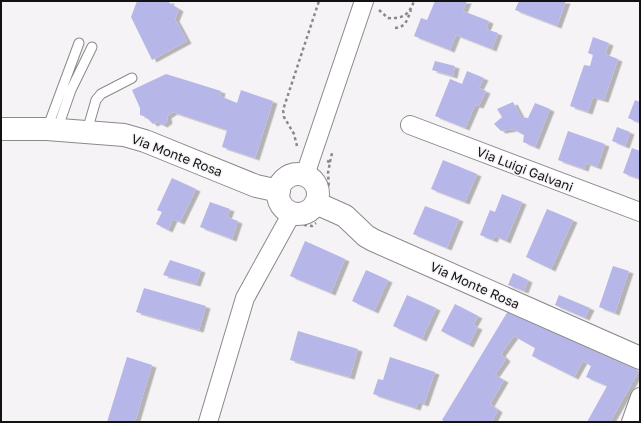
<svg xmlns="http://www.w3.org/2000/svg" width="641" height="423" font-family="'Golos Text',sans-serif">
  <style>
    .building { fill: #b6b6e8; filter: url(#shadow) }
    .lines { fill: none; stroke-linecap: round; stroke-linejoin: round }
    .service-casing { stroke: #8b898c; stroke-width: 11 }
    .minor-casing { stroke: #8b898c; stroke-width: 20 }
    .tertiary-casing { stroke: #8b898c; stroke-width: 24 }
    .path { stroke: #89888a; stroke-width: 2.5; stroke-dasharray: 3 3; stroke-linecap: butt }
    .service { stroke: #fff; stroke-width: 9 }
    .minor { stroke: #fff; stroke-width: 18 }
    .tertiary { stroke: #fff; stroke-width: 22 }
    .labels { text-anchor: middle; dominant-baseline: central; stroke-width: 3; stroke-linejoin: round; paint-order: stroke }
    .street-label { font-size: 13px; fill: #121213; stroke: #f6f3f7 }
  </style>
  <defs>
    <filter id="shadow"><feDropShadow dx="4.5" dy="2.5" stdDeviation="0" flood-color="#0004"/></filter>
  </defs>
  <rect width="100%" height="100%" fill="#f6f3f7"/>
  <path class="building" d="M137 1H170L169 3 179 9 175 19 187 41 152 60 131 17Z
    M435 1H467L463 11 489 21 486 29 498 33 492 49 456 35 450 50 414 36 421 18 427 20Z
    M519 1H566L557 26 515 10Z
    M593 37 609 43 605 54 618 59 604 100 593 97 588 112 570 106 584 65 590 66 593 55 588 53Z
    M435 61 455 66 453 76 432 70Z
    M467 71 484 78 479 88 486 91 479 106 475 105 465 128 435 116 450 79 462 84Z
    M166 74 221 91 220 96 237 103 241 90 273 101 255 158 222 147 227 130 173 112 167 116 168 121 163 125 157 122 153 124 146 117 140 115V108L132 90Z
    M635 100 640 102V123L628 118Z
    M513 102 521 117 528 118 535 103 550 109 535 147 523 142 524 135 513 129 501 131 494 124 502 117 497 109Z
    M617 127 630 132 625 146 612 141Z
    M568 131 605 144 597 167 586 163 584 169 558 160Z
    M632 148 640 151V179L623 173Z
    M443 160 477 174 465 202 431 189Z
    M172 178 196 189 180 222 173 219 168 230 156 224 162 212 157 210Z
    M502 194 522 202 506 241 495 236 493 240 480 235 490 210 495 212Z
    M210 202 230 209 227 217 238 221 232 239 200 227Z
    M425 206 459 219 447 248 413 234Z
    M547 209 573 220 551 269 526 257Z
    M305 241 345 259 331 293 290 276Z
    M170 260 201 270 196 284 163 275Z
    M613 266 629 271 615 313 599 307Z
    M366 270 388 280 374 311 352 301Z
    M513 273 528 280 524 291 508 285Z
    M144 288 206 306 199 330 136 312Z
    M407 295 436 308 422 339 393 326Z
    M559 295 590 308 585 318 555 305Z
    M455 304 478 316 473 325 478 327 469 345 441 331Z
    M508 311 639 371 610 422H587L607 386 586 377 591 366 583 361 574 377 532 356 535 348 514 336 501 354 506 359 495 375 504 380 490 404 498 410 492 422H445L442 420Z
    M298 331 358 349 350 377 290 360Z
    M127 357 152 365 135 422H107Z
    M390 357 435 372 424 404 418 402 416 408 373 394 378 379 383 380Z"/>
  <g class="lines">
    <defs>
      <path id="service" d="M47 129 79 43
        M57 130 71 90 92 47
        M87 131 96 100 101 94 132 78"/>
      <path id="minor" d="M410 125 640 212
        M305 175 364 1
        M208 422 245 298 292 213
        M631 422 640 397"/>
      <path id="tertiary" d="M1 129H47L124 135 145 141 256 186 279 191
        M278 194a20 20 0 1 1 40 0a20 20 0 1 1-40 0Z
        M316 203 345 216 366 236 373 240 640 358"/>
    </defs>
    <use href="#service" class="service-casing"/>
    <use href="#minor" class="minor-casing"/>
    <use href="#tertiary" class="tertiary-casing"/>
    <path class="path" d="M379 10 388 18C403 19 409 15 414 1
      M395 28C406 27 407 20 411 10
      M297 146 294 134 284 117 283 110 319 1
      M327 161 330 162 328 173 329 188
      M330 162 332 153
      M304 225 312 226 316 223"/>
    <use href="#service" class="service"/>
    <use href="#minor" class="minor"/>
    <use href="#tertiary" class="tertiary"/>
  </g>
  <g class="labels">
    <g class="street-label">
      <text transform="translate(177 155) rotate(21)">Via Monte Rosa</text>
      <text transform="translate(525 169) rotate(21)">Via Luigi Galvani</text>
      <text transform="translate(475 285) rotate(24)">Via Monte Rosa</text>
    </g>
  </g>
  <rect width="641" height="423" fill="none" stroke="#121213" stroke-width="4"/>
</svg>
